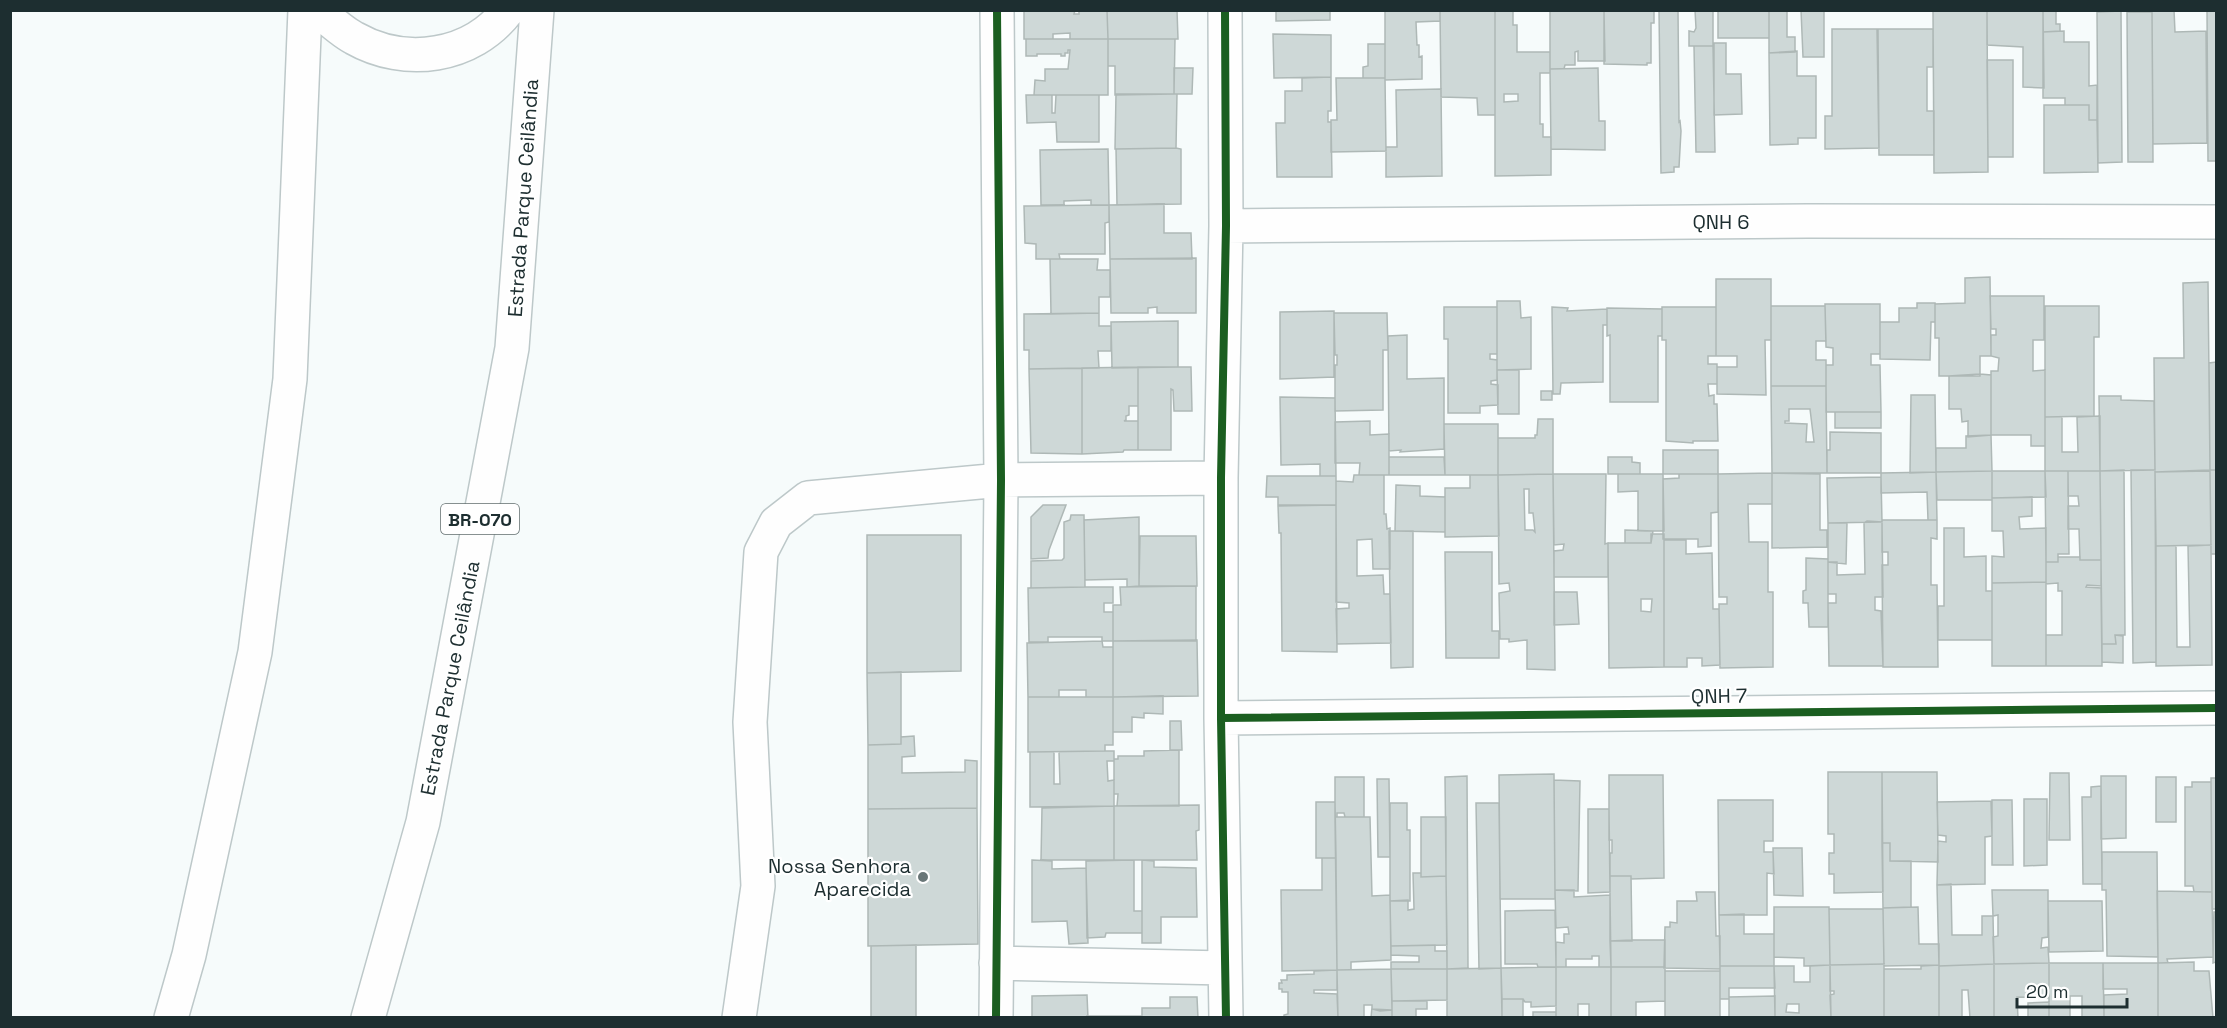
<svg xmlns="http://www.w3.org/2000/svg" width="2227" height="1028" font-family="'Space Grotesk',sans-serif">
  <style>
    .building { fill: #ced8d7; stroke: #aeb8b6; stroke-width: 1.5; fill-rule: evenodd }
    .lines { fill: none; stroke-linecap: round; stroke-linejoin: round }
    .minor-casing { stroke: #bdc8c9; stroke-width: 36 }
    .motorway-casing { stroke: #bdc8c9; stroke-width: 36 }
    .minor { stroke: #fefefe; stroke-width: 33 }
    .motorway { stroke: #fefefe; stroke-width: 33 }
    .cycleway-casing { stroke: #fff; stroke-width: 11 }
    .cycleway { stroke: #1b5e20; stroke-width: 8 }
    .poi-dot { fill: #697677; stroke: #fff; stroke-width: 2 }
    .labels { text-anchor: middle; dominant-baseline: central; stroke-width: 4.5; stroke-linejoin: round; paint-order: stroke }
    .shield { fill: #fff; stroke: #616d6e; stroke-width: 1.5 }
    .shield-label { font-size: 18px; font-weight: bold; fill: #1d2e30 }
    .street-label { font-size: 20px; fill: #1d2e30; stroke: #fff }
    .poi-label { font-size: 20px; fill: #1d2e30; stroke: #fff; text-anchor: end }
  </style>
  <rect width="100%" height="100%" fill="#f6fbfb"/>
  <path class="building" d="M1024 10H1075L1074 14H1079V10H1107L1108 39H1070V33L1053 34V39H1024Z
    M1107 10H1177L1178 39H1108Z
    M1276 10H1330V20L1276 21Z
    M1385 10H1440V21L1416 22 1417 45H1419V57L1422 56V79L1385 80Z
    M1440 10H1495V115H1478L1477 98 1441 97Z
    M1495 10H1513V25H1517V52H1550V73H1540V124H1543V137H1551V175L1495 176ZM1504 94H1518V101L1504 102Z
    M1550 10H1604L1605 61H1578V51L1575 52V65H1565L1564 69H1550Z
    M1604 10H1654V23H1651V63H1647V65L1604 64Z
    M1659 10H1678L1679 122 1680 121 1681 131 1679 167H1674V172L1661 173Z
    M1695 10H1713V46H1689V31L1694 32 1696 28Z
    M1718 10H1769V38H1718Z
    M1769 10H1787V37H1795V52L1769 53Z
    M1801 10H1824V57H1803Z
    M1933 10H1987L1988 172 1934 173Z
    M1987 10H2043L2044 88 2023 87V47L1987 45Z
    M2043 10H2056V24H2060V31L2043 32Z
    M2152 10H2174L2175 32 2206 31 2207 143 2153 144Z
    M2207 10H2216V161H2208Z
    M2121 11 2122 162 2098 163 2097 12Z
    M2127 12H2152L2153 162H2128Z
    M1832 29H1878L1879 148 1825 149V116H1832Z
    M1877 29H1933V67H1927V111H1934V155H1879Z
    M2064 31V42H2089V86L2097 85V120H2089V105H2065V98H2043V32Z
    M1273 34 1331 35V77L1274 78Z
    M1026 39H1108V95H1034L1035 80 1045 81V69H1068L1070 50H1068V53H1065V56H1061V54H1037V56H1026Z
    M1108 39H1175L1174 94 1115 95V66H1108Z
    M1714 43H1726V74H1741L1742 114 1714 115Z
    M1368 44H1385V78H1363V67L1368 66Z
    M1694 46H1713L1715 152H1696Z
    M1797 51V76H1816V138H1798V144L1770 145 1769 53Z
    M1987 60H2013V157H1988Z
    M1174 68H1193L1192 94H1174Z
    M1598 68 1599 121H1605V150L1551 149 1550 69Z
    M1331 77V111H1328V122H1331L1332 177H1277L1276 123H1285V91H1302V78Z
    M1336 78H1385L1386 151 1331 152V120H1337Z
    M1441 89 1442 176 1386 177V147H1397L1396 90Z
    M1116 94H1177L1176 148 1115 149Z
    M1026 95H1052V113H1055L1056 95H1099V142H1057L1056 122 1027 123Z
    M2044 105H2089V120H2097L2098 172 2044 173Z
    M1176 148 1181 149V204L1117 205 1116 149Z
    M1108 149 1109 205H1091V200L1064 201V205H1041L1040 150Z
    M1164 204V233H1191L1192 259H1110L1109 205Z
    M1109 205V222L1105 223V254H1059L1060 259H1036V244L1025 243 1024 206Z
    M1196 258V313H1157V307L1148 308V313H1111L1110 259Z
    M1050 259H1098L1097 270H1110V297H1099V313L1051 314Z
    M1990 277 1991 356H1980V376H1939V338H1935V304L1965 303V278Z
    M1716 279H1771V340H1765L1766 395 1717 394V367H1737V356H1716Z
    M2208 282 2210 470 2155 472 2154 358H2184L2183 283Z
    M1990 296H2044V340H2033V371L2045 370V446H2031V435H1991V371H1998L1999 358 1991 356V335H1996V329H1991Z
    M1497 301H1520L1521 318 1531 317V369L1497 370Z
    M1917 303H1935V322H1931L1930 360 1880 359V322H1899V308H1917Z
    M1825 304H1880V354H1871V365H1880L1881 412H1826V365H1833V348L1826 347Z
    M1771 306H1825L1826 341H1816V360H1826V386H1771Z
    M2045 306H2099V337H2094V416L2045 417Z
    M1444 307H1497V354H1490V359L1497 360V380L1491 381V384L1498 385V405L1480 406V413H1448V339H1444Z
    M1552 307 1568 308 1567 311 1607 309V325H1603V382L1561 383 1560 394H1553Z
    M1662 307H1716V356H1708V364H1717V384H1708L1709 396 1714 395V404H1717L1718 441H1693V443L1666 441V340H1662Z
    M1607 308 1662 309V336H1658V402H1610V335L1607 336Z
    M1334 311V377L1280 379V312Z
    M1099 313V326H1111V351H1098L1099 368 1029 369V350H1024V314Z
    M1334 313H1387L1388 350H1383V410L1335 411V365H1337V355H1335Z
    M1178 321V367L1112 368 1111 322Z
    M1407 335V379L1444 378V449L1400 452 1401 450 1389 451 1388 336Z
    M2216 362V470H2210L2209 363Z
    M1138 367H1191L1192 411H1174L1173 390 1171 389V450H1138Z
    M1138 367V406H1129V415L1126 416V420L1124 421H1138V450H1124L1123 452 1082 454V368Z
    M1082 368V454L1031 453 1029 369Z
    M1497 370H1519V414H1498Z
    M1980 374 1991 375V435L1968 437V421L1962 422 1961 409H1949V376Z
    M1771 386H1826L1827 473H1772ZM1789 409H1810L1814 442H1806L1807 424 1785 423V421H1789Z
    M1541 391H1552V400H1541Z
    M1911 395H1935L1936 472 1910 473Z
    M2099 396H2121V400L2154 401 2155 470 2100 471Z
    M1280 397 1335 398 1336 476H1320V464L1281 465Z
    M1835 412H1881V428H1835Z
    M2100 416V471H2045V417H2062V452H2078L2077 417Z
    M1538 419H1553V474L1498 475V438H1535V435H1537Z
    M1370 421V435L1389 434V475H1359L1360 463H1335V422Z
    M1444 424H1498V475H1445Z
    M1830 432 1881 433V473H1827V450H1830Z
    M1991 435 1992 471 1936 472V448H1966V436Z
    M1663 450H1718V474H1663Z
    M1389 457H1444L1445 475H1389Z
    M1608 457H1632V462L1640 463V474H1608Z
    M2124 470 2125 635H2115L2116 644H2102L2100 471Z
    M2131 470H2155L2156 662 2133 663Z
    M2210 470H2216V554H2211Z
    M1992 471H2045L2046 497 1992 498Z
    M1992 471V500H1937L1936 472Z
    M2045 471H2068L2069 554H2058V562H2046Z
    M2068 471H2100L2101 560H2080L2079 529H2068V506H2079L2078 496H2068Z
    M2210 471 2211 545 2156 546 2155 472Z
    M1936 472 1937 520H1928L1927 492 1881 493V473Z
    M1772 473V504H1748L1749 542H1768V592H1773V667L1720 668 1719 604H1727V597H1719L1718 474Z
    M1772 473 1820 474V530H1827V547L1772 548Z
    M1553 474 1555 670 1527 669V640L1509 642V639H1500L1499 593 1510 591 1509 583 1499 584 1498 475ZM1524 489H1529V513H1533L1535 532 1533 530H1525Z
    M1553 474H1606L1605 544 1608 543V577H1554V551L1563 550 1564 544 1554 545Z
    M1618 474H1663L1664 531H1638V491L1618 492Z
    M1679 474H1718V512L1711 513V546L1698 547V539H1663V479L1679 478Z
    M1354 475H1384V514H1386L1387 529 1390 528V569H1373L1372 539 1357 540V576L1383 575 1384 594H1390L1391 643 1337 644 1336 609 1349 608V603L1336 602V481L1353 482Z
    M1470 475H1498L1499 536 1445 537V488H1470Z
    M1267 476H1336V505L1278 506V497H1266Z
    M1881 477 1882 522 1828 523 1827 478Z
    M1396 485 1420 486V496L1445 497V532L1395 531Z
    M2032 497V516L2019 517 2020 529 2046 528V582L1992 583V556L2004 557 2003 531H1992V498Z
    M1043 505H1066L1049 550 1048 558 1031 559V517Z
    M1278 505H1336L1337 652 1282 651 1281 533H1279Z
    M1071 515H1084L1085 587 1031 588V561L1062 560 1064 558V522L1070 520Z
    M1139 517V586L1127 587V579L1085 580 1084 520Z
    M1882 520H1937V539L1931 538V585H1937L1938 667H1883L1882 565H1888V552H1882Z
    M1867 521 1882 522 1883 597H1875V610L1881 611 1883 666H1829L1828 603H1836V594H1828V562H1837V575L1865 574 1864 523Z
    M1828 523H1847L1846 564 1828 562Z
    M1944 528H1964V557L1986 556V591H1992V640H1938V606H1944Z
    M1625 530 1653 531 1651 543H1625Z
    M1389 531H1413V667L1391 668Z
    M1651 534H1664V667L1609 668 1608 543H1651ZM1641 599H1652L1651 612 1641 611Z
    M867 535H961V671L867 673Z
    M1140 536H1196L1197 586H1139Z
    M1664 540H1686V554L1712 553 1713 609H1719L1720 665 1702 666V658H1687V667H1664Z
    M2211 545 2212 665 2156 666V546H2176L2177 647H2190L2188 546Z
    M1445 552H1492V631H1499V658H1446Z
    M2058 557H2080V560H2101V586L2087 585 2086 587 2101 588 2102 666H2046V635H2062V591H2058V583L2046 584V562H2058Z
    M1806 558 1828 559V627H1809L1808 603H1803V591L1806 590Z
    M2046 582V666H1992V583Z
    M1196 586V641H1113V605H1121L1120 587Z
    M1085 587H1113V603H1104V612H1113V641H1102V637H1048V642H1029L1028 588Z
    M1554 592H1577L1579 624 1554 625Z
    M2115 635 2123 636V663L2102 662V644H2116Z
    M1197 640 1198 696 1113 697V641Z
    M1102 641 1103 647H1113V697H1086V690H1059V697H1028L1027 643Z
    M901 672V744L868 745 867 673Z
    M1163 696V714L1144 713V718L1132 717V732H1113V697Z
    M1028 697H1113V745H1105V751L1028 752Z
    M1170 721H1181L1182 750H1170Z
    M914 736 915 756 902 757V773L965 772V760L977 761V808L868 809V745L901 744V737Z
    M1179 750V806H1117L1118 794H1114V759H1118V756H1144V751Z
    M1105 751H1114V761H1107L1108 781 1114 780V806L1030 807V752ZM1054 752H1059L1060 784H1054Z
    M1828 772H1882L1883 892 1834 893V874H1829V853H1834V834H1828Z
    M1882 772H1937L1938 862 1890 861V843H1882Z
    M2050 773H2069L2070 840H2049Z
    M1554 774 1555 899H1500L1499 775Z
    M1609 775H1663L1664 878 1631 879V876H1610V853H1612V840H1609Z
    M1467 776 1468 968 1447 969 1445 777Z
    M2101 776H2126V838L2101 839Z
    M1335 777H1364V817H1345L1344 813H1337V817H1335Z
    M2156 777H2176V822H2156Z
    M2211 778H2216V909H2212Z
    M1377 779H1389L1390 857H1378Z
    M1554 780 1580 781 1578 891 1555 890Z
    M2192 782H2211L2212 892H2194L2193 886H2185V787H2192Z
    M2101 786 2102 884H2083L2082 797H2091V787Z
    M2024 799H2047V865L2024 866Z
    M1718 800H1773V841H1764V852H1773L1774 874 1767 873V915H1719Z
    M1992 800H2012L2013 865H1992Z
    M1991 801 1992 836 1985 837V884L1937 885 1938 841 1946 842V836L1938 835 1937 802Z
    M1316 802H1335L1336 858H1316Z
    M1390 803H1407V830H1410V901H1390Z
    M1476 803H1499L1501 968 1479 969Z
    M1199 805V830L1196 831 1197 860H1114V806Z
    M1114 806V860H1041L1042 808Z
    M977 808 978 944 868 946V809Z
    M1588 809H1609L1610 892 1588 893Z
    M1335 817H1370L1372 896 1390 895 1391 960 1351 962V970H1337Z
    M1421 817H1446V876L1421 877Z
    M1882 843H1890V861H1911V907L1883 908Z
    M1773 848H1802L1803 896 1774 895Z
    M2102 852H2157L2158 957 2107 956 2106 890H2102Z
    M1322 858H1336L1337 970 1282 971 1281 890H1322Z
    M1032 860 1052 861V869L1086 868 1088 943 1069 944 1067 921 1032 922Z
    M1134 860V911H1142V933H1106L1105 937 1087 938 1086 861Z
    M1142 860 1154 861V867L1196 868 1197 917H1161V943H1142Z
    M1413 873H1421V877L1446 876 1447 945 1391 946 1390 901 1408 900V910L1414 909Z
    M1610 876H1631L1632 941H1610Z
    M1951 884 1952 935H1982V916H1993L1994 964 1939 966 1937 885Z
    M1555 890H1574V897L1610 895 1611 967H1599V956H1592V959H1566V967H1556V942L1564 943V934H1569L1568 927 1556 928Z
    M1992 890H2048V937L2042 938 2041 948 2048 947 2049 963 1994 964 1993 937 1998 936V915L1993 916Z
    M2157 891 2212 892 2213 957 2167 959 2168 963H2158Z
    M1696 892H1715L1716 936H1720V969L1664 968 1665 927H1670V922L1677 923V901H1697Z
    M2048 901H2102L2103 951 2049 952Z
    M1774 907H1829L1830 965 1804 966V958L1774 957Z
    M1918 907 1919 944H1939V965L1884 966 1883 908Z
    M1829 909H1883L1884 964 1830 965Z
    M1555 910 1556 967H1538L1537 964H1505V911Z
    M2214 912H2216V962L2213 963Z
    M1744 914V934H1774V966H1720L1719 915Z
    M1632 940H1665V967H1611L1610 941Z
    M916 945V1018H871V946Z
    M1435 945V951H1447V969H1391V962H1419V956L1391 955V946Z
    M2194 962V971H2209L2213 1018H2158V963Z
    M2049 963H2103L2104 1018H2082V996H2070V1018H2049Z
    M2049 963V998L2017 997 2018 1018H1994V964Z
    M2103 963H2158V1018H2104V995L2127 994V989H2103Z
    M1884 964V1018H1831L1830 995 1834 994V991H1830V965Z
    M1994 964V1018H1970L1968 990H1962V1018H1939V966Z
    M1830 965 1831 1018H1775L1774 966H1794V982H1810V966ZM1787 1004H1799V1013L1786 1012Z
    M1939 965V1018H1884V969H1921V966Z
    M1720 966H1774L1775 988H1729V999H1720Z
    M1556 967H1611V1018H1589V1004H1578V1018H1556Z
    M1556 967V1006L1531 1007V1002H1525L1523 999H1502L1501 968Z
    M1611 967H1665V1001L1636 1002V1018H1611Z
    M1501 968 1502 1018H1447V969Z
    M1391 969H1447V1000L1392 1001Z
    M1391 969 1392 1010 1372 1009V1005H1364V1018H1338L1337 970Z
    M1337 970V990H1314V993L1337 994 1338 1018H1284V1015L1288 1014V992H1282V989H1279V983H1282L1281 980H1287V975L1314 974V971Z
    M1665 971H1720V1018H1665Z
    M1087 995 1088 1018H1032V996Z
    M1775 996V1018H1729V997Z
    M1170 997H1197L1198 1018H1142V1008H1170Z
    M1502 999H1523V1018H1502Z
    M1392 1001H1427V1009H1416V1018H1392Z
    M2049 1002V1018H2028V1003Z
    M1372 1007V1009L1380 1011 1392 1010V1018H1371Z
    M1533 1012H1556V1018H1533Z
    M1087 1016H1142V1018H1088Z"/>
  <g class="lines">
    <defs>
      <path id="minor" d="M1225 10 1226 226 1221 478V718L1226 1018
        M1226 226 1808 221 2216 222
        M1221 718 2216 708
        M996 963 1225 968
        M739 1018 758 886 750 722 761 552 776 523 808 498 1001 480 1221 478
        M996 1018 1001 480 997 10"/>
      <path id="motorway" d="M318 10C329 20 341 31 354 38 405 67 472 58 508 10
        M171 1018 189 955 255 652 290 379 305 10
        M368 1018 423 822 512 348 537 10"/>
    </defs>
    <use href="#minor" class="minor-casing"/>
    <use href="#motorway" class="motorway-casing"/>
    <use href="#minor" class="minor"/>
    <use href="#motorway" class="motorway"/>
    <defs>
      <path id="cycleway" d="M1225 10 1226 226 1221 478V718L1226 1018
        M1221 718 2216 708
        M996 1018 1001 480 997 10"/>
    </defs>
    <use href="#cycleway" class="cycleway-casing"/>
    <use href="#cycleway" class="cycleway"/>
  </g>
  <circle class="poi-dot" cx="923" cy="877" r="6"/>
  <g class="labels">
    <rect class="shield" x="441" y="504" width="78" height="30" rx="4.5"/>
    <g class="shield-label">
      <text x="480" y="519">BR-070</text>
    </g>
    <g class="street-label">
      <text transform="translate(523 198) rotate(-86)">Estrada Parque Ceilândia</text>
      <text x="1721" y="222">QNH 6</text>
      <text transform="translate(450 678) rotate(-79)">Estrada Parque Ceilândia</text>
      <text transform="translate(1719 696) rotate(-1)">QNH 7</text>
    </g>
    <g class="poi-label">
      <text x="911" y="866">Nossa Senhora<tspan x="911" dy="23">Aparecida</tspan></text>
    </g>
  </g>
  <rect width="2227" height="1028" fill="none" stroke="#1d2e30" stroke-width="24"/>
  <path d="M2017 998v9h110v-9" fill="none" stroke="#1d2e30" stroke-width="3"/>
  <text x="2026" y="998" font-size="18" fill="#1d2e30" stroke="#ffffff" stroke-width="4.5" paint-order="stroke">20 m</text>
</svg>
